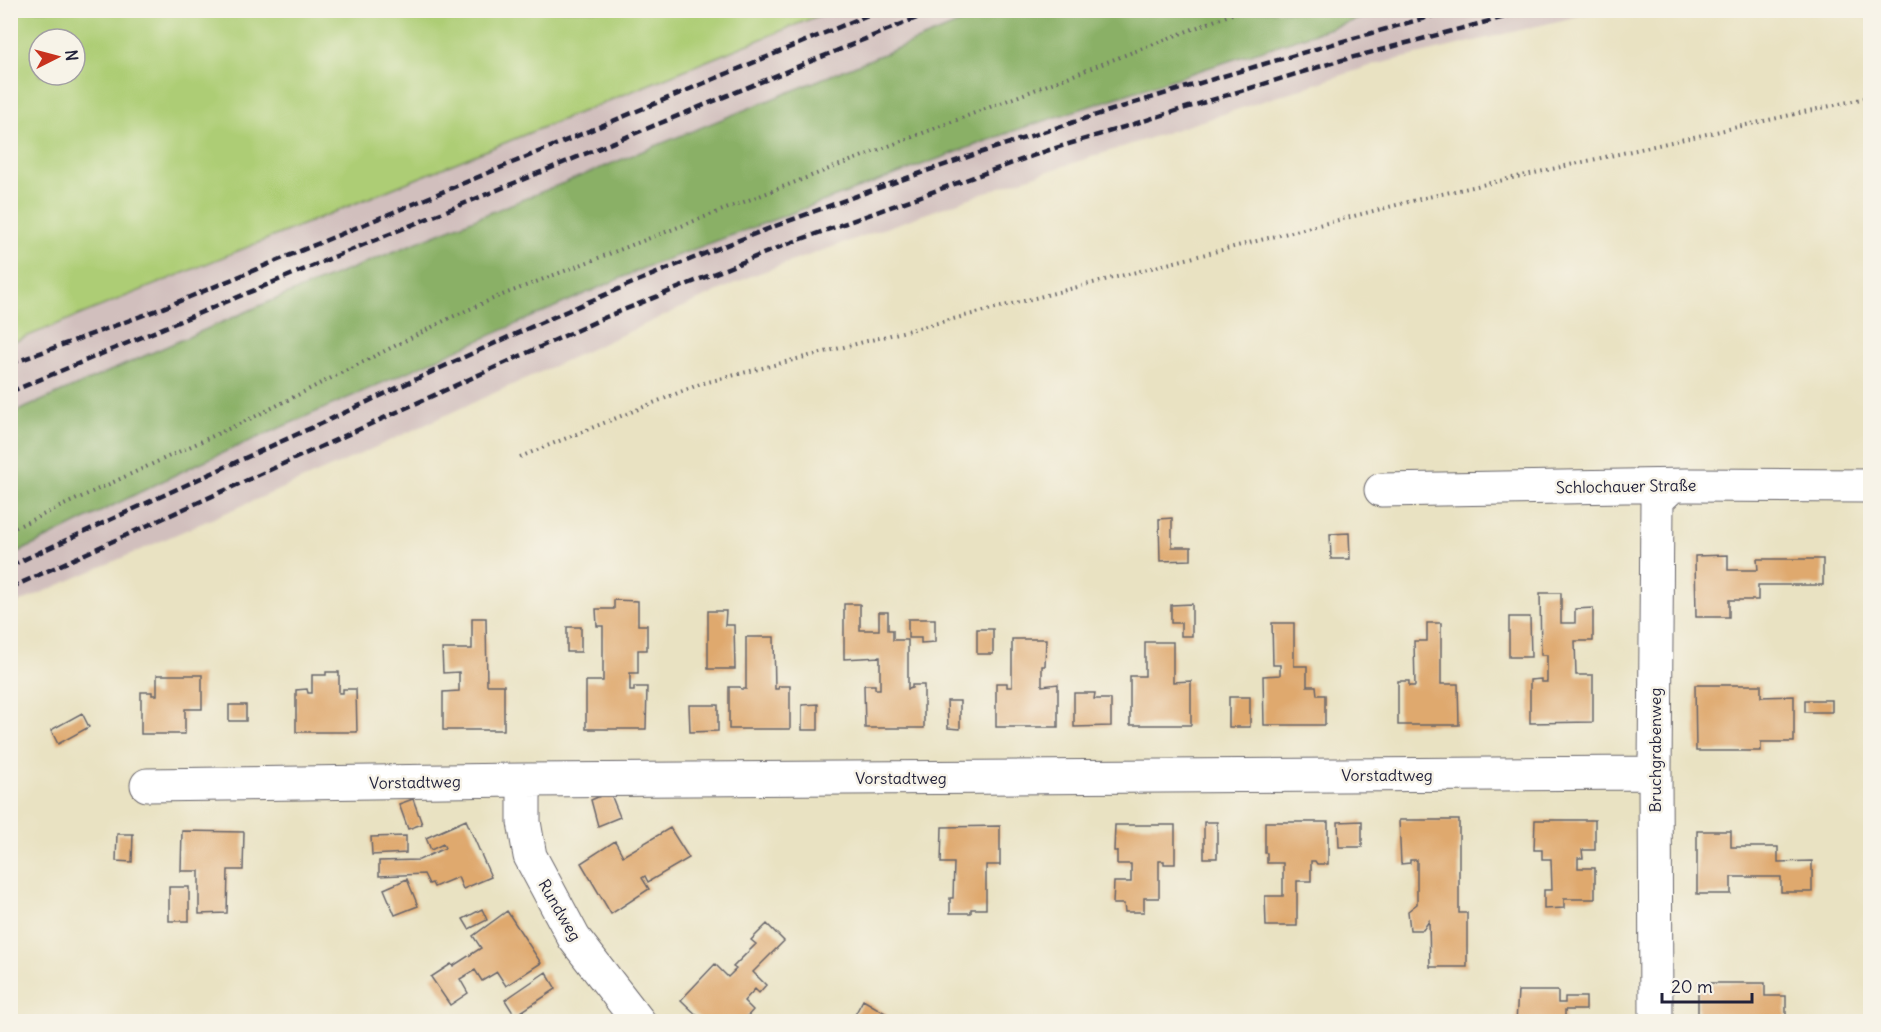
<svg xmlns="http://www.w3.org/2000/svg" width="1881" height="1032" font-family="Delius,sans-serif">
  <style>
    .industrial { fill: #d1bfbd }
    .green { fill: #adcd75; stroke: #687858; stroke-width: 1.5; fill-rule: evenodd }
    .forest { fill: #8ab066; stroke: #566950; stroke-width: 1.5 }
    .building { fill: #dfa96e }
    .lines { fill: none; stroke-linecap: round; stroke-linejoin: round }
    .minor-casing { stroke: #68656a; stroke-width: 35 }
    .path { stroke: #68656a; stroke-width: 4; stroke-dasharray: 1.5 4.5; stroke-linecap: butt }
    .minor { stroke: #fff; stroke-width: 33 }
    .rail { stroke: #22223b; stroke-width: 4.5; stroke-dasharray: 9 4.5; stroke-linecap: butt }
    .labels { text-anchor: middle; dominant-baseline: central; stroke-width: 5; stroke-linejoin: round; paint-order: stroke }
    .street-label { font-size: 16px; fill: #22223b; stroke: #f7f3e8 }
  </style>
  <rect width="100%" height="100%" fill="#f7f3e8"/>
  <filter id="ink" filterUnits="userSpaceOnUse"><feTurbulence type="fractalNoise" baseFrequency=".0167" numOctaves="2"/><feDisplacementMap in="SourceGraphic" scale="12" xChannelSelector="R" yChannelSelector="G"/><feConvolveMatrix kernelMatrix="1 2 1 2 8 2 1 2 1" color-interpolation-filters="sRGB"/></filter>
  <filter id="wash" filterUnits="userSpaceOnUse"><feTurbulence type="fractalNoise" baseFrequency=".008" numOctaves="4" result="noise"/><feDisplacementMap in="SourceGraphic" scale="24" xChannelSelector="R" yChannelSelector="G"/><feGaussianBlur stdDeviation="1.35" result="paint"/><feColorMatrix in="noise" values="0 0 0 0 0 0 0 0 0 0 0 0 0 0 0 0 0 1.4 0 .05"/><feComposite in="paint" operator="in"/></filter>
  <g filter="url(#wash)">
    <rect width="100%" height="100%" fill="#e9e2c2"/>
    <path class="industrial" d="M830 11H990L271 301 11 414 10 343Z
      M1383 11H1600L1370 66 1009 184 751 276 343 462 11 606V556L195 465 646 267 1016 130Z"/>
    <path class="green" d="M11 10H830V11L11 343ZM39 39H75V75H39Z"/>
    <path class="forest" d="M990 11H1383L1016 130 646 267 195 465 11 556V414L271 301Z"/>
    <g id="blocks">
      <path class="building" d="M1172 518V547H1191V560L1160 561 1159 519Z
        M1349 533 1350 559H1331L1330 534Z
        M1728 555V570H1758L1757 559H1823V585H1758V600H1729V617H1696L1695 556Z
        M1540 593H1561V623H1575V609L1593 608V641H1575L1576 675H1593V722L1530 723V680L1541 679V682H1547V655H1541Z
        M614 600 638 601V625H647V650H638V673H630V691H634V687H647L646 729H586V681H603V626H597L596 609H614Z
        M844 604H860V630H879V612H888V630H893V640H908V689L912 688V685H924V728H865L864 685H875V689H880V657L844 659Z
        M1192 604V636H1181V623H1171V605Z
        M708 611H726L725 625H734L735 669H708Z
        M1509 617H1530L1531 657H1509Z
        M472 618H486L487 685H504V730H443V692L459 691V672L443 673 442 649H472Z
        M908 619H935V642L921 643V638H908Z
        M1272 623H1294V666H1307V686H1316L1317 695H1325V725H1264L1263 676 1280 675V665H1273Z
        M1427 623H1441V684H1458L1459 725H1398V681H1409V686H1415L1414 641H1427Z
        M567 627H581V652H567Z
        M977 629H993V654H977Z
        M746 637H774L775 689H778L779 686H790V729H729V687H740L741 689H746Z
        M1012 639H1046L1045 666H1042V686L1058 684V727H996V683H1007V687H1012Z
        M1145 642H1173V682L1191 681V725H1130V676H1145Z
        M326 672H339V693H343V689H356L357 732H296V690L307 689 308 693H312V675H326Z
        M157 675H202V709H185V734H141V692H152V695H157Z
        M1695 685H1761V697L1794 696V742H1761V751H1696Z
        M1074 693H1095L1094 699H1111V726L1074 727Z
        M1229 697H1250V727H1229Z
        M1805 700H1832V712H1805Z
        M947 701H960V729L948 728Z
        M818 704V730H802V705Z
        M229 705H246V721H229Z
        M689 705H718V731L690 732Z
        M82 713 89 727 58 744 51 730Z
        M610 792 620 817 598 826 591 800Z
        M413 799 422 824 408 829 399 804Z
        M466 820 491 877 463 889 458 877 434 887 432 883 429 884 424 874 379 876V861L419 860 445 848 443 844 431 850 426 838Z
        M1399 820H1459V913H1467V967H1430L1429 921 1423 930H1410L1408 911 1417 904V860H1410V863L1401 864Z
        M1535 820H1595V850H1582L1583 858H1578V868H1595V899H1564V908L1544 909V890H1552L1551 859H1542V850H1534Z
        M1362 821V847H1339L1338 822Z
        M1204 822H1217V858H1204Z
        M1265 822H1328V864H1317L1315 861H1311V881H1297V926H1266L1265 896H1283V863H1267V853H1265Z
        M1115 825H1175V864H1164V861H1159V898H1144V912H1125L1124 904H1113L1114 882H1131V864H1117V851H1114Z
        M1000 826V865H986V909H971V913H950V898H953L954 863H941L942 827Z
        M670 828 689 858 648 882 645 876 642 878 649 889 611 914 581 863 615 841 623 856Z
        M182 831 244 832 243 870H228L227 913 199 914V871H181Z
        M1697 831H1731V847H1778V862L1812 861V892H1781V877H1731V894H1697Z
        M117 834H133L132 862 116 861Z
        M406 836V853L372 855 371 837Z
        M407 879 418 906 395 915 384 889Z
        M169 887H189V921H169Z
        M482 909 487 920 469 929 463 919Z
        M507 911 541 963 506 986 497 972 482 981 475 970 460 979 468 993 450 1005 431 977 451 964 453 966 481 948 473 936Z
        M767 924 784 941 753 972 766 985 759 993 755 989 744 1001 753 1010 744 1020 745 1022H704L681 1000 715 964 728 977 736 969 733 967 756 944 751 940Z
        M546 972 556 989 515 1016 505 1000Z
        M1698 983H1765V996H1786V1022H1698Z
        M1518 991H1558V1003H1565V997H1586V1010H1565V1022H1516Z
        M863 1000 887 1014 882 1022H851Z"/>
    </g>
  </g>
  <g filter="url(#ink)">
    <use href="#blocks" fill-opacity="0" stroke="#68656a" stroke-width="1.5"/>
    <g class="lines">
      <defs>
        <path id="minor" d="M1381 490 1687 485 1870 486
          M524 780V822L530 856 574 938 639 1022
          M147 785 524 780 1655 773
          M1656 1022 1655 773 1657 500 1672 486"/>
      </defs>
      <use href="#minor" class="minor-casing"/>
      <path class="path" d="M520 457 700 384 1424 198 1870 97
        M10 530 256 416 452 317 497 297 1242 10"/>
      <use href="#minor" class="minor"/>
      <path class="rail" d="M10 364 163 308 880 10
        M10 392 341 254 936 10
        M10 566C114 518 218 470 322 423 442 367 562 311 684 262 935 160 1194 82 1454 10
        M10 588 606 317 785 245 1046 151 1335 62 1531 10"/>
    </g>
  </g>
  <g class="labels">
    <g class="street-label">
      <text transform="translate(1626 486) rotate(-1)">Schlochauer Straße</text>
      <text transform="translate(1655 750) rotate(-90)">Bruchgrabenweg</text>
      <text x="1387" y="775">Vorstadtweg</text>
      <text x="901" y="778">Vorstadtweg</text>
      <text transform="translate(415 782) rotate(-1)">Vorstadtweg</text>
      <text transform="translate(560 910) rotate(60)">Rundweg</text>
    </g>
  </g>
  <rect width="1881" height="1032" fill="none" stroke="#f7f3e8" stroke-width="36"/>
  <g transform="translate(57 57) rotate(84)"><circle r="28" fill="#f7f3e8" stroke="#a29fa3" stroke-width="1.5"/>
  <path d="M0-4.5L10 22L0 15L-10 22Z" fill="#c8321e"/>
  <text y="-9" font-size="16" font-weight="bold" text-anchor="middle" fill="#22223b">N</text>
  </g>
  <path d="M1662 993v9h90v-9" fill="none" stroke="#22223b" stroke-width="3"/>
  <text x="1671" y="993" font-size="18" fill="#22223b" stroke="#f7f3e8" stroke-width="4.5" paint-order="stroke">20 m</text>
</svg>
